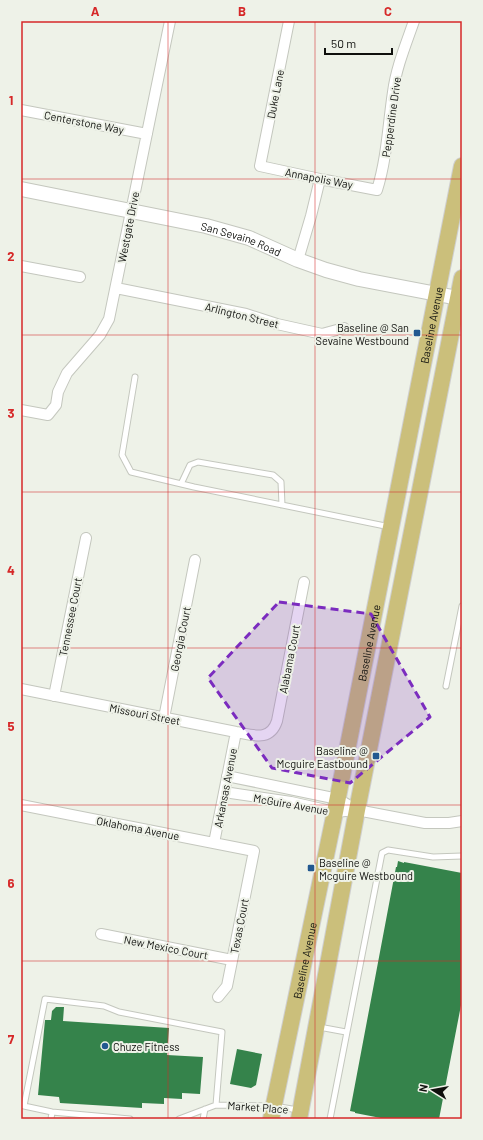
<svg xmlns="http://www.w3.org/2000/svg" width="483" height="1140" font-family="Barlow,sans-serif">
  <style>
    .building { fill: #35834b }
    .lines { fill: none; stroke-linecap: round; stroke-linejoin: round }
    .lane-casing { stroke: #c4c7be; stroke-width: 7 }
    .street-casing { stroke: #c4c7be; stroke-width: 12 }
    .secondary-casing { stroke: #c4c7be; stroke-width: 16 }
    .primary-casing { stroke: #cfcfcf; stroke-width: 18 }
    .lane { stroke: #fff; stroke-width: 5 }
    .street { stroke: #fff; stroke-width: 10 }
    .secondary { stroke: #fff; stroke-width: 14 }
    .primary { stroke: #cbbf7b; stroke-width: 16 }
    .marked { fill: #7b2cbf; fill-opacity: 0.2; stroke: #7b2cbf; stroke-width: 3; stroke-dasharray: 8 5; stroke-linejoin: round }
    .grid { fill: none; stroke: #d62828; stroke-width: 1; stroke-opacity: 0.55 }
    .poi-dot { fill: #225890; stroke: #eef2e8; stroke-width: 1.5 }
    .labels { text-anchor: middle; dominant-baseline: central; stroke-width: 4; stroke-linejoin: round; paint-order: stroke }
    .street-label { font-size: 11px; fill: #0f100d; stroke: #eef2e8 }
    .poi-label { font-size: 11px; fill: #0f100d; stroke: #eef2e8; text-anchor: end }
    .neatline { fill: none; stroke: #d62828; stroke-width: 1.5 }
    .grid-label { font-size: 13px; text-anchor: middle; font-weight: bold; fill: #d62828 }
  </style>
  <rect width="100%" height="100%" fill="#eef2e8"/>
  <path class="building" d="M398 861 404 863V862L462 873V1000L439 1119H386L355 1113V1112L350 1111 396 867H397Z
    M56 1007H64L63 1021 169 1028 167 1055 203 1057 200 1094 182 1093V1099L164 1098V1104L142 1103V1108L60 1103 59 1097 38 1095 45 1020H51L52 1011Z
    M237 1049 262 1054 256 1085 251 1088 230 1084Z"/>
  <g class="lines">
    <defs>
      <path id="lane" d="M135 377 122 455 131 472 194 487 390 527
        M181 484 190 465 198 462 273 475 281 482 282 505
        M446 686 462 606
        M319 1027 346 1032
        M51 1119 52 1112
        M130 1119 52 1112 24 1106 45 999 104 1006 119 1012 222 1032 216 1105
        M179 1119 216 1105 274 1106 298 1110
        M203 1119 205 1109
        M330 1119 382 853 388 850 433 857 462 856"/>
      <path id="street" d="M289 21 260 166 320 179 377 190C387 158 388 125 393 92 396 68 406 44 414 21
        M21 110 147 134
        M298 260 311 216 320 179
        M21 266 80 277
        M116 288 246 314 277 324 322 334 344 328
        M21 410 48 415 56 405 58 392 67 373 100 335 109 319 170 21
        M21 689 236 732C253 735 270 742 277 721L304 582
        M54 696 86 538
        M164 718 195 560
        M227 776 338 799 357 810
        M224 792 291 802 335 812 357 810 425 823H449L462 821
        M21 805 254 851 227 986 218 997
        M214 843 236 732
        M101 934 232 960"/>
      <g id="secondary">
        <path id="s1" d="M21 189 206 226 249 238 298 260 326 270 359 279 458 298"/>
      </g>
      <g id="primary">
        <path id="s2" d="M271 1119 335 812 462 166"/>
        <path d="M299 1119 357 810 462 278"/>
      </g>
    </defs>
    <use href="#lane" class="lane-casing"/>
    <use href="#street" class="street-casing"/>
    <use href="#secondary" class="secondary-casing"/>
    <use href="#primary" class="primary-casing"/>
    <use href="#lane" class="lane"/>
    <use href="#street" class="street"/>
    <use href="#secondary" class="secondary"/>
    <use href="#primary" class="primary"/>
  </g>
  <path class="marked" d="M279 602 371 614 430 717 350 783 272 768 208 678Z"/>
  <path class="grid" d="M168 21V1119M315 21V1119M21 179H462M21 335H462M21 492H462M21 648H462M21 805H462M21 961H462"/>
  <g class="poi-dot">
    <rect x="413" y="329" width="8" height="8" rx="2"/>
    <rect x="372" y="752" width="8" height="8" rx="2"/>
    <rect x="307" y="864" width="8" height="8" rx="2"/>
    <circle cx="105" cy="1046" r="4"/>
  </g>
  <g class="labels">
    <g class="street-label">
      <text transform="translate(275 94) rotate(-79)">Duke Lane</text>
      <text transform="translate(391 117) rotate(-82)">Pepperdine Drive</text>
      <text transform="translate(84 122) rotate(11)">Centerstone Way</text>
      <text transform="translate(319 178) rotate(11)">Annapolis Way</text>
      <text transform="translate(128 227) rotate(-79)">Westgate Drive</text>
      <text stroke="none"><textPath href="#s1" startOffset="226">San Sevaine Road</textPath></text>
      <text transform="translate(242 315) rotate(14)">Arlington Street</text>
      <text stroke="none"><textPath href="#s2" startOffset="810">Baseline Avenue</textPath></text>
      <text transform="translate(70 617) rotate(-79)">Tennessee Court</text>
      <text transform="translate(180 639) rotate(-79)">Georgia Court</text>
      <text stroke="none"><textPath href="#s2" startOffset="486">Baseline Avenue</textPath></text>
      <text transform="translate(289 659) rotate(-79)">Alabama Court</text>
      <text transform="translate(145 714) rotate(11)">Missouri Street</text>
      <text transform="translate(225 788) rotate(-79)">Arkansas Avenue</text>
      <text transform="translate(291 804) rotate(10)">McGuire Avenue</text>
      <text transform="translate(138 828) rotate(11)">Oklahoma Avenue</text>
      <text transform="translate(239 926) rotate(-79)">Texas Court</text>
      <text transform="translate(166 947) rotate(11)">New Mexico Court</text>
      <text stroke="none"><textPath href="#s2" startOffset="162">Baseline Avenue</textPath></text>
      <text transform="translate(258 1107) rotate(4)">Market Place</text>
    </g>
    <g class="poi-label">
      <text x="409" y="327">Baseline @ San<tspan x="409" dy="13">Sevaine Westbound</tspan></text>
      <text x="368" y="750">Baseline @<tspan x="368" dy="13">Mcguire Eastbound</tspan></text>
      <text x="319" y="862" text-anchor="start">Baseline @<tspan x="319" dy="13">Mcguire Westbound</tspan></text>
      <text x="113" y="1046" text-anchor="start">Chuze Fitness</text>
    </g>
  </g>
  <rect width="483" height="1140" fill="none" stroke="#eef2e8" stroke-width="44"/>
  <g transform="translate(433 1090) rotate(281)" stroke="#eef2e8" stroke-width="3" paint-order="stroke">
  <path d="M0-3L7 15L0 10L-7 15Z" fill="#0f100d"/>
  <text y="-6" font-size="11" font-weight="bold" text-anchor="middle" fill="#0f100d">N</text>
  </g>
  <path d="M325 48v6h67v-6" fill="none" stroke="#0f100d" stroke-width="2"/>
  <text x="331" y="48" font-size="12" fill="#0f100d" stroke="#eef2e8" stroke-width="3" paint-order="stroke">50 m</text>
  <rect x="22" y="22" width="439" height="1096" class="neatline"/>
  <g class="grid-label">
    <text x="95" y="16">A</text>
    <text x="242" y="16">B</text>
    <text x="388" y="16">C</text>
    <text x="11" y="105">1</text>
    <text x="11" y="261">2</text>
    <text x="11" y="418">3</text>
    <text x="11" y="575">4</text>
    <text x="11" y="731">5</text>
    <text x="11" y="888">6</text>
    <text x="11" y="1044">7</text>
  </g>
</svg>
